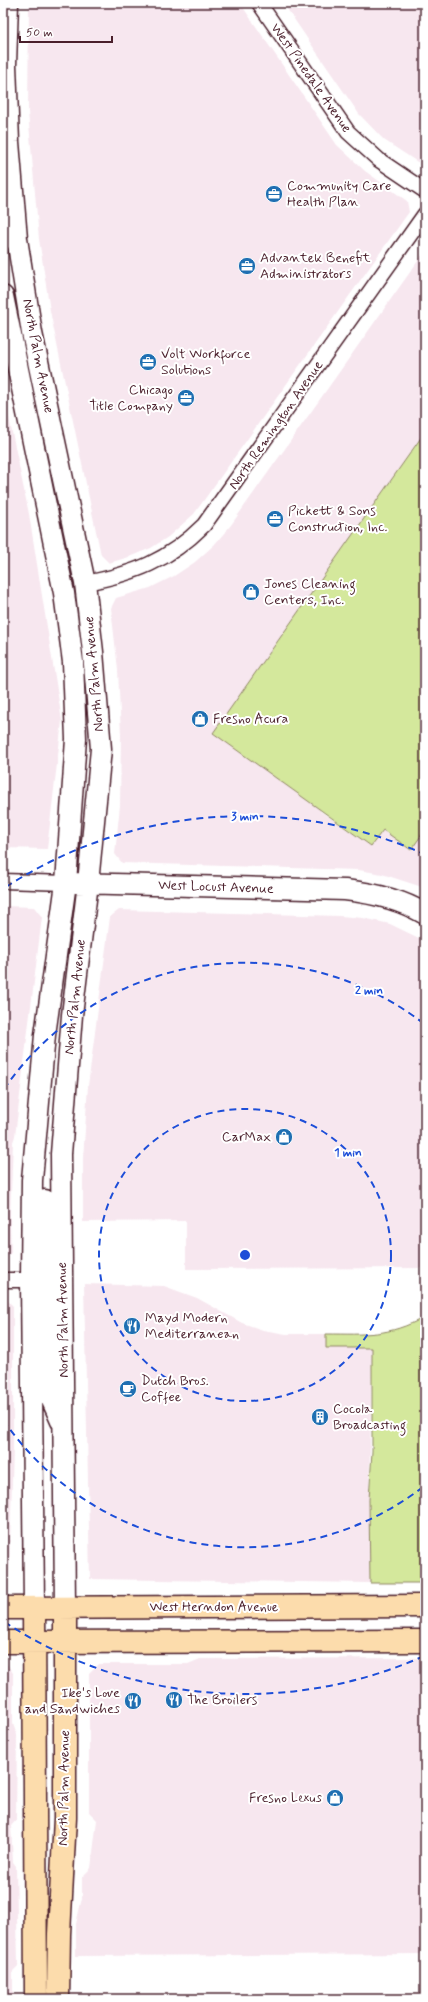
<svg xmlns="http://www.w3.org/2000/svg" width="428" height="2002" font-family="Mynerve,sans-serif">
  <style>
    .built { fill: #f7e7ef }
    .green { fill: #d4e89c; stroke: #8f8464 }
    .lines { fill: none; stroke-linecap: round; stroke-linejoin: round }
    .street-casing { stroke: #4a1f2b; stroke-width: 17 }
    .secondary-casing { stroke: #4a1f2b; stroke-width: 23 }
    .primary-casing { stroke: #4a1f2b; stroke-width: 25 }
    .street { stroke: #fff; stroke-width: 14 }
    .secondary { stroke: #fff; stroke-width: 20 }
    .primary { stroke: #fcdcac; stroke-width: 22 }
    .ring { fill: none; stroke: #1d4ed8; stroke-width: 2; stroke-dasharray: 7 5 }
    .labels { text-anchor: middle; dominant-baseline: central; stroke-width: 4; stroke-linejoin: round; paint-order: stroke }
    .street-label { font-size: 14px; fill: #4a1f2b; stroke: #fff }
    .poi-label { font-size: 14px; fill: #4a1f2b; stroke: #fff; text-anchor: start }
    .centre { fill: #1d4ed8; stroke: #fff; stroke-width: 2 }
    .ring-label { font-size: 12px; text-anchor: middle; font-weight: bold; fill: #1d4ed8; stroke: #fff; stroke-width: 4; stroke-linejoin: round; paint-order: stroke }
  </style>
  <rect width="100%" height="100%" fill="#fff"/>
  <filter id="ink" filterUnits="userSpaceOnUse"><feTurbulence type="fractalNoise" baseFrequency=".025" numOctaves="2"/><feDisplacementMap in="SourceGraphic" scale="8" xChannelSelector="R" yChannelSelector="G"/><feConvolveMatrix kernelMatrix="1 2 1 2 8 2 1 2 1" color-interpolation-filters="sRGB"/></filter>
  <g filter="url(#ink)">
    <path class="built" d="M29 3H240L337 145 365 171 407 201 409 212 194 514 168 537 151 548 129 557 109 563 101 555 50 311 39 239 28 112Z
      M283 3H425V167L384 140 359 114Z
      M425 251V432L320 811 371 846 383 830 411 850 425 830V888L382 874 359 870 122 863 115 854 120 805 121 735 118 670 111 608 116 598 150 588 174 576 195 562 214 545 231 525Z
      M3 389 29 514 62 721 47 849 3 848Z
      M3 906 34 907 42 917 15 1136 13 1142 10 1218 11 1253 3 1259Z
      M119 910 340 916 363 918 390 924 425 941V1268L186 1269V1221L83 1222V1159L88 1086 110 917Z
      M84 1284 164 1286 197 1298 242 1323 263 1330 286 1334H326V1348H372L369 1500 370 1583 90 1579Z
      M5 1298 13 1306V1449L9 1577 3 1584V1299Z
      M425 1658V1954L76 1956V1924L82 1898V1877L91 1868 97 1820 89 1812V1674L99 1664H188L200 1659Z
      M7 1664 13 1673V1724L17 1735 16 1820 11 1826 13 1862 16 1866 18 1966 13 1971V1999H3V1665Z"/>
    <path class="green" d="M425 432V830L411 850 383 830 371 846 213 733Z
      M425 1317V1583H370L369 1500 372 1451V1348H326V1334C367 1334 387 1337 425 1317Z"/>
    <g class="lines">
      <defs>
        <path id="street" d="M259 3 348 132 379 160 425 191
          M3 241 17 239
          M85 583C134 574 168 561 204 525L425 214
          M3 881 66 883
          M3 1280H31"/>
        <path id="secondary" d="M8 3 6 65 9 142 17 239 32 333 85 583 93 652 101 749 88 883 72 1015 61 1154 65 1608
          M3 296 64 593 73 662 76 739 66 883 45 1035 32 1180 31 1280 34 1608
          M75 883 345 890C372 893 402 900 425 914
          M45 1200 46 1263 54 1279 62 1285
          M31 1280C42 1283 45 1290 47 1301L50 1396 61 1421"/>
        <path id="primary" d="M3 1608 425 1606
          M34 1608 36 1999
          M3 1642 425 1641
          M58 1999 59 1934 65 1818V1608"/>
      </defs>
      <use href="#street" class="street-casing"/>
      <use href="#secondary" class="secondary-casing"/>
      <use href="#primary" class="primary-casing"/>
      <use href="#street" class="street"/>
      <use href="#secondary" class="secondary"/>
      <use href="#primary" class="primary"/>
    </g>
  </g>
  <g class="ring">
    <circle cx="245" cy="1255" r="146"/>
    <path d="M423 1487A293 293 0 0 1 4 1421M4 1089A293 293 0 0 1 423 1023"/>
    <path d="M424 1656A439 439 0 0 1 6 1623M6 887A439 439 0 0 1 424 854"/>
  </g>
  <defs>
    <symbol id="office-disc" viewBox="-11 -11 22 22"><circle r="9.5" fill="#1f6fb2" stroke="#fff"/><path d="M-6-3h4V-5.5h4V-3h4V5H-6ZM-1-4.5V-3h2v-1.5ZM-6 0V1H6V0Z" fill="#fff"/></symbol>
    <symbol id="shop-disc" viewBox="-11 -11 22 22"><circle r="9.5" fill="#1f6fb2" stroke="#fff"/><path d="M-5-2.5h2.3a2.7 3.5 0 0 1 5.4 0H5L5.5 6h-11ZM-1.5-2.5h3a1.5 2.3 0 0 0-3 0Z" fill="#fff"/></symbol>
    <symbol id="restaurant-disc" viewBox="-11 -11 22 22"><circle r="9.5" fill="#1f6fb2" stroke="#fff"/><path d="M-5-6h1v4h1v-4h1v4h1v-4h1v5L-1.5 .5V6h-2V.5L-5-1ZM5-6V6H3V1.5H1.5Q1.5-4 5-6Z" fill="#fff"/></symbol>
    <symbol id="cafe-disc" viewBox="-11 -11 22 22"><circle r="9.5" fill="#1f6fb2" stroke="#fff"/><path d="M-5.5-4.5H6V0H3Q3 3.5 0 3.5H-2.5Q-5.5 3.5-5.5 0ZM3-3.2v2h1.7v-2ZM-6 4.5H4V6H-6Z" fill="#fff"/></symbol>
    <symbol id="building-disc" viewBox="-11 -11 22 22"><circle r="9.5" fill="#1f6fb2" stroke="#fff"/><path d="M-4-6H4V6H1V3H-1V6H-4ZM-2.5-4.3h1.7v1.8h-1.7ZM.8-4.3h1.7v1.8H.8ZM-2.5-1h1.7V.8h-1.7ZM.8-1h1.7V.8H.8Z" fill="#fff"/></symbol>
  </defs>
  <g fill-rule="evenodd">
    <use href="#office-disc" x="264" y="184" width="20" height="20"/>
    <use href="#office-disc" x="237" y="256" width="20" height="20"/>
    <use href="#office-disc" x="138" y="352" width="20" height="20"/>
    <use href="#office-disc" x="176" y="388" width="20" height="20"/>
    <use href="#office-disc" x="265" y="509" width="20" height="20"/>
    <use href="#shop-disc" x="241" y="582" width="20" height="20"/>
    <use href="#shop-disc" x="190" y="709" width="20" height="20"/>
    <use href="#shop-disc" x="274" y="1127" width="20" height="20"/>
    <use href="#restaurant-disc" x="122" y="1316" width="20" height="20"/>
    <use href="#cafe-disc" x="118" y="1379" width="20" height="20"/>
    <use href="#building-disc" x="310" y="1407" width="20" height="20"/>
    <use href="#restaurant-disc" x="164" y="1690" width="20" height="20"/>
    <use href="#restaurant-disc" x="123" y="1691" width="20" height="20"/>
    <use href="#shop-disc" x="325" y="1788" width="20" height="20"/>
  </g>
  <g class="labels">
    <g class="street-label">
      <text transform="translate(311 78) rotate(55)">West Pinedale Avenue</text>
      <text transform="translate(38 356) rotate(79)">North Palm Avenue</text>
      <text transform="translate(276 425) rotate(-55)">North Remington Avenue</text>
      <text transform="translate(94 674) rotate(-95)">North Palm Avenue</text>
      <text transform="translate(216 887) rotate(2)">West Locust Avenue</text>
      <text transform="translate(75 997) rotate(-84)">North Palm Avenue</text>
      <text transform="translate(63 1320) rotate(-91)">North Palm Avenue</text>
      <text x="214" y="1607">West Herndon Avenue</text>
      <text transform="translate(64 1788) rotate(-89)">North Palm Avenue</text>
    </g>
    <g class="poi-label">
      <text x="287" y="186">Community Care<tspan x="287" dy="16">Health Plan</tspan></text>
      <text x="260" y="258">Advantek Benefit<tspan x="260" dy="16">Administrators</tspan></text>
      <text x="161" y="354">Volt Workforce<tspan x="161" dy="16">Solutions</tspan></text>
      <text x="173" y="390" text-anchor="end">Chicago<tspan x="173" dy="16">Title Company</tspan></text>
      <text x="288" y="511">Pickett &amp; Sons<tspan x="288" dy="16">Construction, Inc.</tspan></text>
      <text x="264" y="584">Jones Cleaning<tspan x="264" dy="16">Centers, Inc.</tspan></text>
      <text x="213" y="719">Fresno Acura</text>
      <text x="271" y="1137" text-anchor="end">CarMax</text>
      <text x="145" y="1318">Mayd Modern<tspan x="145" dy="16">Mediterranean</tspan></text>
      <text x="141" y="1381">Dutch Bros.<tspan x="141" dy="16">Coffee</tspan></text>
      <text x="333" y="1409">Cocola<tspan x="333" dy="16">Broadcasting</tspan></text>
      <text x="120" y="1693" text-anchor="end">Ike's Love<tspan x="120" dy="16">and Sandwiches</tspan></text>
      <text x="187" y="1700">The Broilers</text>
      <text x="322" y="1798" text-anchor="end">Fresno Lexus</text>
    </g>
  </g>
  <circle cx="245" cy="1255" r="6" class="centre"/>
  <g class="ring-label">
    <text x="245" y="820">3 min</text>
    <text x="369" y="994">2 min</text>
    <text x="348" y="1156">1 min</text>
  </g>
  <rect width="428" height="2002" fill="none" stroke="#fff" stroke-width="16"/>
  <rect x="8" y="8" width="412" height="1986" fill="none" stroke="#4a1f2b" stroke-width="1.5" filter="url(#ink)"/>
  <path d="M20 36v6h92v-6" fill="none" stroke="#4a1f2b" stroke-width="2"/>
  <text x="26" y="36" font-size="12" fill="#4a1f2b" stroke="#ffffff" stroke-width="3" paint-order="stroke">50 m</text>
</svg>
